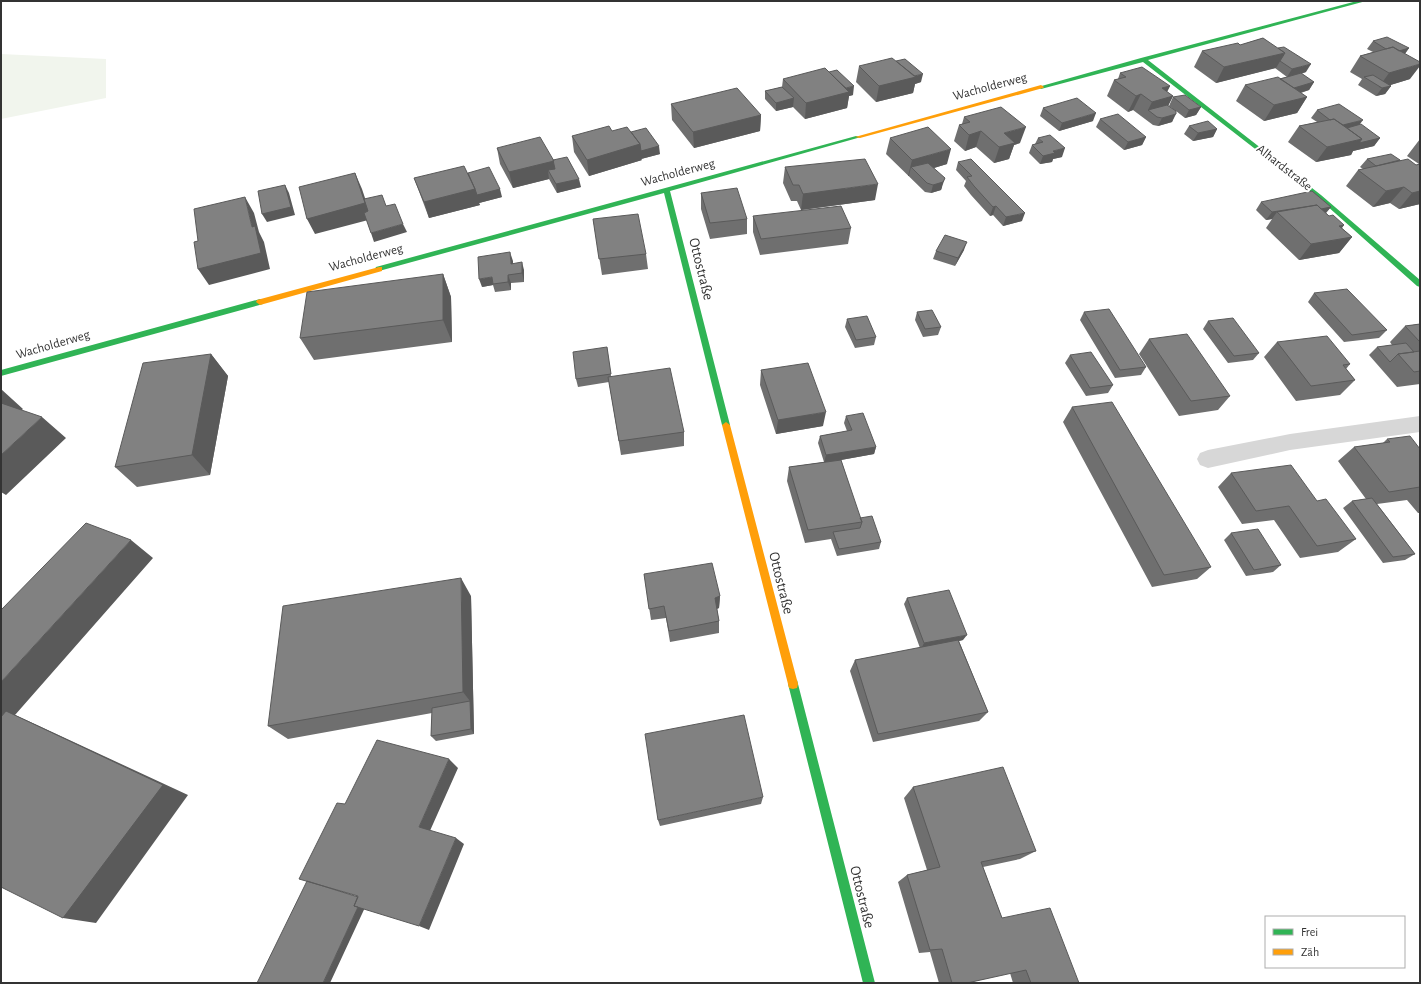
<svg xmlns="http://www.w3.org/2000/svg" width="1421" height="984" font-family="'Alegreya Sans',sans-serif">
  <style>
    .green { fill: #f1f5ed }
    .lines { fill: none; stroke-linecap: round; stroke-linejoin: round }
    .street { fill: #d7d7d7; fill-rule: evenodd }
    .fast { fill: #30b455; fill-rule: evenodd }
    .slow { fill: #ff9f0a; fill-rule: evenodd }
    .wall { fill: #6f6f6f }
    .shaded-wall { fill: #5a5a5a }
    .building { fill: #818181; stroke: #5a5a5a }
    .labels { text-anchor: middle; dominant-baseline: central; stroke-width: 4; stroke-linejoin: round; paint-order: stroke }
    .far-street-label { font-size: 13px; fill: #333; stroke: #fff }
    .street-label { font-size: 15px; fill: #333; stroke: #fff }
  </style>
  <rect width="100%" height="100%" fill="#fff"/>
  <path class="green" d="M1 54 106 59V98L1 119Z"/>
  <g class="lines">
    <path class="street" d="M1420 416V432L1290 450 1208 468 1200 465 1197 459 1200 453 1208 450 1290 434Z"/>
    <path class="fast" d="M1357 1H1366L1148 60 1321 195 1420 280V287L1417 286 1317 197 1143 62 1041 89 1038 87 1141 58Z
      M856 136 861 137 670 191 730 425 726 428 722 425 664 193 379 271 375 269 376 267Z
      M260 299 263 300V304L1 376V370Z
      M793 679 797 680 798 684 875 983H863L788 684 789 680Z"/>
    <path class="slow" d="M1041 85 1044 87 1043 88 860 138 855 137Z
      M379 267H382V271L260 305 256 302 257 300Z
      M726 422 730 425 798 684 797 688 793 689 789 688 788 684 722 425Z"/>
  </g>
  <path class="wall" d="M1263 38 1306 72 1301 74 1314 82 1309 90 1301 93 1307 97 1297 113 1264 121 1236 101 1245 85 1287 77 1275 68 1216 83 1194 67 1202 51 1240 45Z
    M1373 41 1409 48 1405 54 1410 79 1390 85 1391 86 1385 94 1376 96 1358 85 1362 79 1350 72 1360 56 1373 52 1367 49Z
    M859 66 921 82 915 84 913 93 876 102 856 82Z
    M1120 73 1170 86 1167 92 1173 96 1168 106 1176 111 1169 106 1173 97 1201 107 1196 115 1185 118 1176 111 1172 122 1158 126 1153 125 1133 110 1128 112 1107 96 1114 80 1118 79Z
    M783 79 853 95 849 96 847 108 805 119 793 107 776 111 765 99V91L782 87Z
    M671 104 761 115 760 131 694 148 672 120Z
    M1043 108 1093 121 1059 131 1040 116Z
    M1317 110 1360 125 1380 138 1374 146 1353 151 1351 155 1316 162 1288 142 1299 126 1317 122 1311 118Z
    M964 117 1020 143 1014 145 1009 159 994 163 976 147 965 151 954 141 959 125 962 124Z
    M1100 119 1146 137 1142 145 1124 150 1096 127Z
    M1189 126 1217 129 1213 137 1193 141 1184 134Z
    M612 131 631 132 660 154 641 159 642 160 589 176 574 152 572 136Z
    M890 138 947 164 934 168 942 187 941 190 931 193 925 192 886 154Z
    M1038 138 1062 157 1053 159 1052 162 1040 164 1029 153 1032 145 1035 144Z
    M1420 139V204L1399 209 1390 203 1373 207 1346 186 1358 170 1363 169 1360 167 1367 159 1400 160 1416 165 1419 164 1407 156Z
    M497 148 553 161 581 187 557 193 549 179 513 188 500 164Z
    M958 162 1022 221 1003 226 993 215 990 216 971 195 964 186 966 181 956 170Z
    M785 167 875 200 801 210 797 201H791L783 183Z
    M468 173 502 197 479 203 480 205 429 218 414 178Z
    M701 193 747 219V234L710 239 701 209Z
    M1261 202 1331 207 1326 213 1329 216 1344 225 1342 228 1352 237 1339 253 1299 260 1266 228 1272 219 1266 220 1256 210Z
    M753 216 851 228 848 244 760 255 753 232Z
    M593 219 646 254 648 269 602 275Z
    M964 250 955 266 933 259 936 251Z
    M513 261V263L524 270V282L511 283V290L495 292 493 285 482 287Z
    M443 274 451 297 452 342 314 360 300 338Z
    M1314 293 1387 330 1379 338 1344 342 1308 302Z
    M917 312 941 327 938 335 923 337 915 320Z
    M1084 312 1146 367 1141 375 1115 378 1080 320Z
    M847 319 876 337 874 345 855 348 845 327Z
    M1208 321 1259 353 1253 360 1228 363 1203 329Z
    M1420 324V384L1397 387 1369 355 1377 347 1392 345 1390 342 1405 326Z
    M1149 339 1230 396 1218 410 1179 416 1139 354Z
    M1277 342 1350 364 1346 369 1355 380 1340 395 1296 401 1264 357Z
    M607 347 611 376 684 432V446L621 455 609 382 578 387 576 379Z
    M211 354 228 376 210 475 137 487 115 467Z
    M1070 355 1113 385 1108 393 1086 396 1065 363Z
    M761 370 823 426 776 434 760 385Z
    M1072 407 1211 567 1197 579 1152 587 1063 422Z
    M846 416 876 447 874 454 841 460 860 518 881 542 879 549 837 556 831 539 805 543 787 481 789 467 824 462 818 443 820 436 847 431 844 423Z
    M1387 439 1420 449V513H1418L1407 500 1377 504 1415 554 1405 560 1383 563 1343 508 1352 501 1366 499 1338 461 1354 447 1383 443Z
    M1231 473 1317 501 1356 539 1338 552 1300 558 1274 520 1242 524 1218 487Z
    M1231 533 1281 565 1273 572 1246 576 1224 540Z
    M644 574 720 596 719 608 717 609 719 621V633L670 642 666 618 651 620Z
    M471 596 474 734 436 741 431 736 432 713 288 739 268 726Z
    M907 598 963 640 959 641 988 712 979 721 873 742 850 671 855 660 920 648 904 604Z
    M913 787 1036 851 1020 859 983 867 1002 918 1079 983H1013L1010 973 967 983H939L930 952 919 953 898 882 907 875 927 870 904 798Z
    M763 797 761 804 660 826 658 820Z"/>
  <path class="shaded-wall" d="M1409 48 1403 56 1392 52Z
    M1285 53 1276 68 1216 83 1224 67Z
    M1311 64 1306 72 1287 77 1292 69Z
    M1420 64V66L1410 79 1381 88 1379 87 1389 73Z
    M923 74 921 82 915 84 913 93 876 102 879 86 906 78Z
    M1314 82 1309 90 1288 96 1294 88Z
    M854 86 853 95 849 96 847 108 805 119 806 103 839 90Z
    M1170 86 1163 99 1173 96 1165 112 1148 110 1152 102 1162 88Z
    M1391 86 1385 94 1376 96 1382 88Z
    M1141 94 1133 110 1128 112 1136 96Z
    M1307 97 1297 113 1264 121 1274 105Z
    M794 98 793 107 776 111V103Z
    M1201 107 1196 115 1185 118 1189 110Z
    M1096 113 1093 121 1059 131 1062 123Z
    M1176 114 1172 122 1158 126 1162 118Z
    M761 115 760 131 694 148 693 132Z
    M1363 120 1357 128 1338 133V126Z
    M1026 127 1020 143 1014 145 1009 159 994 163 1004 133Z
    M1217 129 1213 137 1193 141 1198 133Z
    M981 131 976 147 965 151 969 135Z
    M1146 137 1142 145 1124 150 1128 142Z
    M1380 138 1374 146 1353 151 1351 155 1316 162 1327 147 1362 139Z
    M640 144 659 146 660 154 641 159 642 160 589 176 587 160Z
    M1065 148 1062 157 1053 159 1052 162 1040 164 1043 156 1053 151Z
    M951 149 947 164 917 173 911 167 909 176H908L912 160Z
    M554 161 556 177 548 170 549 179 513 188 509 172Z
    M355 173 362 189 372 219 315 234 307 219Z
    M945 178 941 190 931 193 933 185Z
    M579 179 581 187 557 193 556 184Z
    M878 184 875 200 801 210 803 194Z
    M285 185 289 193 295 215 267 222 262 214Z
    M1404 187 1390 203 1373 207 1386 191Z
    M475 189H500L502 197 479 203 480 205 429 218 424 202Z
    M1420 191V204L1399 209 1412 193Z
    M245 197 254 213 259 232 264 242 270 269 209 285 198 269 252 227Z
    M996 206 993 215 990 216 993 207Z
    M1301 207 1295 215 1277 212 1272 219 1266 220 1272 212Z
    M1331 207 1324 215 1309 211Z
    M1025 213 1022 221 1003 226 1006 217Z
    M403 224 407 232 374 242 371 233Z
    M1344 225 1331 241 1352 237 1339 253 1299 260 1311 244 1339 226Z
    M967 242 964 250 955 266 958 258Z
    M510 252 513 261V272L511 264Z
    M522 262 524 270V282L522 273Z
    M443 274 451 297 452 342 443 320Z
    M508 275 511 283V290L508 282Z
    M492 277 493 285 482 287 479 279Z
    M211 354 228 376 210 475 192 455Z
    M1 389 23 409 11 419 1 410Z
    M826 412 823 426 776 434 778 420Z
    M42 417 66 438 6 495 1 492V455Z
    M876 447 874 454 824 463 826 455Z
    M131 540 153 558 15 715 37 725 188 795 96 923 63 918 1 731V682Z
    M461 578 471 596 474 734 471 729 470 701 463 692Z
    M720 596 719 608 715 609V598Z
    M967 635 963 640 921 649 924 643Z
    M449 759 458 768 429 833 419 827Z
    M456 838 464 844 429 930 419 926Z
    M362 898 368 901 330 983H323Z"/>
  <path class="building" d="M1387 37 1409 48 1399 51 1393 47 1386 49 1373 41Z
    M1263 38 1285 53 1224 67 1202 51 1238 43 1240 45Z
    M1284 47 1311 64 1292 69 1280 61 1285 53 1278 48Z
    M1393 47 1420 62V64L1389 73 1360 56Z
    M892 58 916 77 879 86 859 66Z
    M905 59 923 74 914 76 896 61Z
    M1142 67 1170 86 1162 88 1173 96 1152 102 1141 94 1136 96 1114 80 1126 77 1120 73Z
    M825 68 849 92 806 103 783 79Z
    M837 70 854 86 846 88 829 72Z
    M1301 73 1314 82 1294 88 1280 79Z
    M1373 75 1391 86 1382 88 1364 77Z
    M1278 77 1307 97 1274 105 1245 85Z
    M782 87 794 98 776 103 765 91Z
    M737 88 761 115 693 132 671 104Z
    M1185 95 1201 107 1189 110 1173 97Z
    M1077 98 1096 113 1062 123 1043 108Z
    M1339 104 1363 120 1343 125 1334 119 1330 120 1317 110Z
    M1167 105 1176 111V114L1162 118 1157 117 1148 110Z
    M1001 107 1026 127 1004 133 1015 143 999 147 981 131 969 135 959 125 970 122 964 117Z
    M1118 114 1146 137 1128 142 1100 119Z
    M1334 119 1362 139 1327 147 1299 126Z
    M1208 121 1217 129 1198 133 1189 126Z
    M1361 124 1380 138 1359 143 1362 139 1347 128Z
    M609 126 612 131 627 127 640 144 587 160 572 136Z
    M928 127 951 149 912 160 890 138Z
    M646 128 659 146 641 151 640 144 631 132Z
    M1050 135 1065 148 1053 151 1055 153 1043 156 1032 145 1043 142 1038 138Z
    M540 137 554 161 509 172 497 148Z
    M1391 154 1400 160 1376 166 1367 159Z
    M567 157 579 179 556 184 548 170 555 169 553 160Z
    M865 159 878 184 803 194 799 185H793L785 167Z
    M971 159 1025 213 1006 217 996 206 993 207 974 186 967 177 972 176 958 162Z
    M1408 159 1416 165 1420 164V191L1412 193 1404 187 1386 191 1358 170Z
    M928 163 945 178 943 182 933 185 927 183 911 167Z
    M464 166 475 189 424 202 414 178Z
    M489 167 500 189 477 195 475 189 468 173Z
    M355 173 365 203 307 219 299 187Z
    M285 185 291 207 262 214 258 191Z
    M737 188 747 219 710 223 701 193Z
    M1312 191 1331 207 1321 209 1317 205 1272 212 1261 202Z
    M382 195 386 206 395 204 403 224 371 233 364 213 368 211 364 199Z
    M245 197 252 227 255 226 261 253 198 269 194 242 198 241 194 209Z
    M1317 205 1329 216 1333 215 1344 225 1339 226 1352 237 1311 244 1277 212Z
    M841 206 851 228 761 239 753 216Z
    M638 214 646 254 599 259 593 219Z
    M945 235 967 242 958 258 936 251Z
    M510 252 511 264 522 262V273L508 275V282L493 284 492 277 479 279 478 257Z
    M443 274V320L300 338 307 292Z
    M1347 289 1387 330 1352 335 1314 293Z
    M1109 309 1146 367 1120 370 1084 312Z
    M932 310 941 327 925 329 917 312Z
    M867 316 876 337 856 340 847 319Z
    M1233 318 1259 353 1234 356 1208 321Z
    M1420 324V342L1405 326Z
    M1187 334 1230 396 1191 401 1149 339Z
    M1327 336 1350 364 1343 365 1355 380 1311 386 1277 342Z
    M1406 343 1414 352 1398 354 1390 362 1377 347Z
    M607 347 611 374 576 379 573 352Z
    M1420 351V371L1414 372 1398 354Z
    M1091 352 1113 385 1090 388 1070 355Z
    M211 354 192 455 115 467 143 363Z
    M808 363 826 412 778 420 761 370Z
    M670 368 684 432 619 441 608 377Z
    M1112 402 1211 567 1164 575 1072 407Z
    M1 403 42 417 1 455Z
    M863 413 876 447 826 455 820 436 852 430 846 416Z
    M1410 436 1420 449V487L1389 492 1354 447 1390 442 1387 439Z
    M841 460 862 522 808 530 789 467Z
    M1291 465 1317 501 1326 499 1356 539 1317 546 1289 506 1256 511 1231 473Z
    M1372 498 1415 554 1393 557 1352 501Z
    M872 516 881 542 839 549 833 532 860 528 862 522 860 518Z
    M86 523 131 540 1 682V610Z
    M1258 529 1281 565 1254 570 1231 533Z
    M712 563 720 596 715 598 719 621 669 631 664 606 649 609 644 574Z
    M461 578 463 692 268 726 283 606Z
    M949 590 967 635 924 643 907 598Z
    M958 640 988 712 878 734 855 660Z
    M470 701 471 729 431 736 432 708Z
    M6 711 163 785 63 918 1 887V717Z
    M744 715 763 797 658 820 645 734Z
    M377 740 449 759 419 827 456 838 419 926 354 906 358 896 299 879 337 803 345 804Z
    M1003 767 1036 851 981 862 1002 918 1050 908 1079 983H1031L1026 970 967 983H952L942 949 930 950 907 875 940 867 913 787Z
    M307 881 358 897 354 906 358 907 323 983H257Z"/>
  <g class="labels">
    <g class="far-street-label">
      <text transform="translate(990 87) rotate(-15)">Wacholderweg</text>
      <text transform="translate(1284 168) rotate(38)">Alhardstraße</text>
      <text transform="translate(678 173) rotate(-15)">Wacholderweg</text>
      <text transform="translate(366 258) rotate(-15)">Wacholderweg</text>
      <text transform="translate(53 345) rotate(-16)">Wacholderweg</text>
    </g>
    <g class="street-label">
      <text transform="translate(701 269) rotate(76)">Ottostraße</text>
      <text transform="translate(781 583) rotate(76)">Ottostraße</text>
      <text transform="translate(862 897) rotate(76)">Ottostraße</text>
    </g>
  </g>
  <rect width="1421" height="984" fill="none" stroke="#333333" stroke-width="4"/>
  <rect x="1265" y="916" width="140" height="52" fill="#ffffff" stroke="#adadad"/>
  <rect x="1273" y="929" width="20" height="6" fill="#30b455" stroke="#adadad"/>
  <text x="1301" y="936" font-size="12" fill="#333333">Frei</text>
  <rect x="1273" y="949" width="20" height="6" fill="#ff9f0a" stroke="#adadad"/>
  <text x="1301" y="956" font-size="12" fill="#333333">Zäh</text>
</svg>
